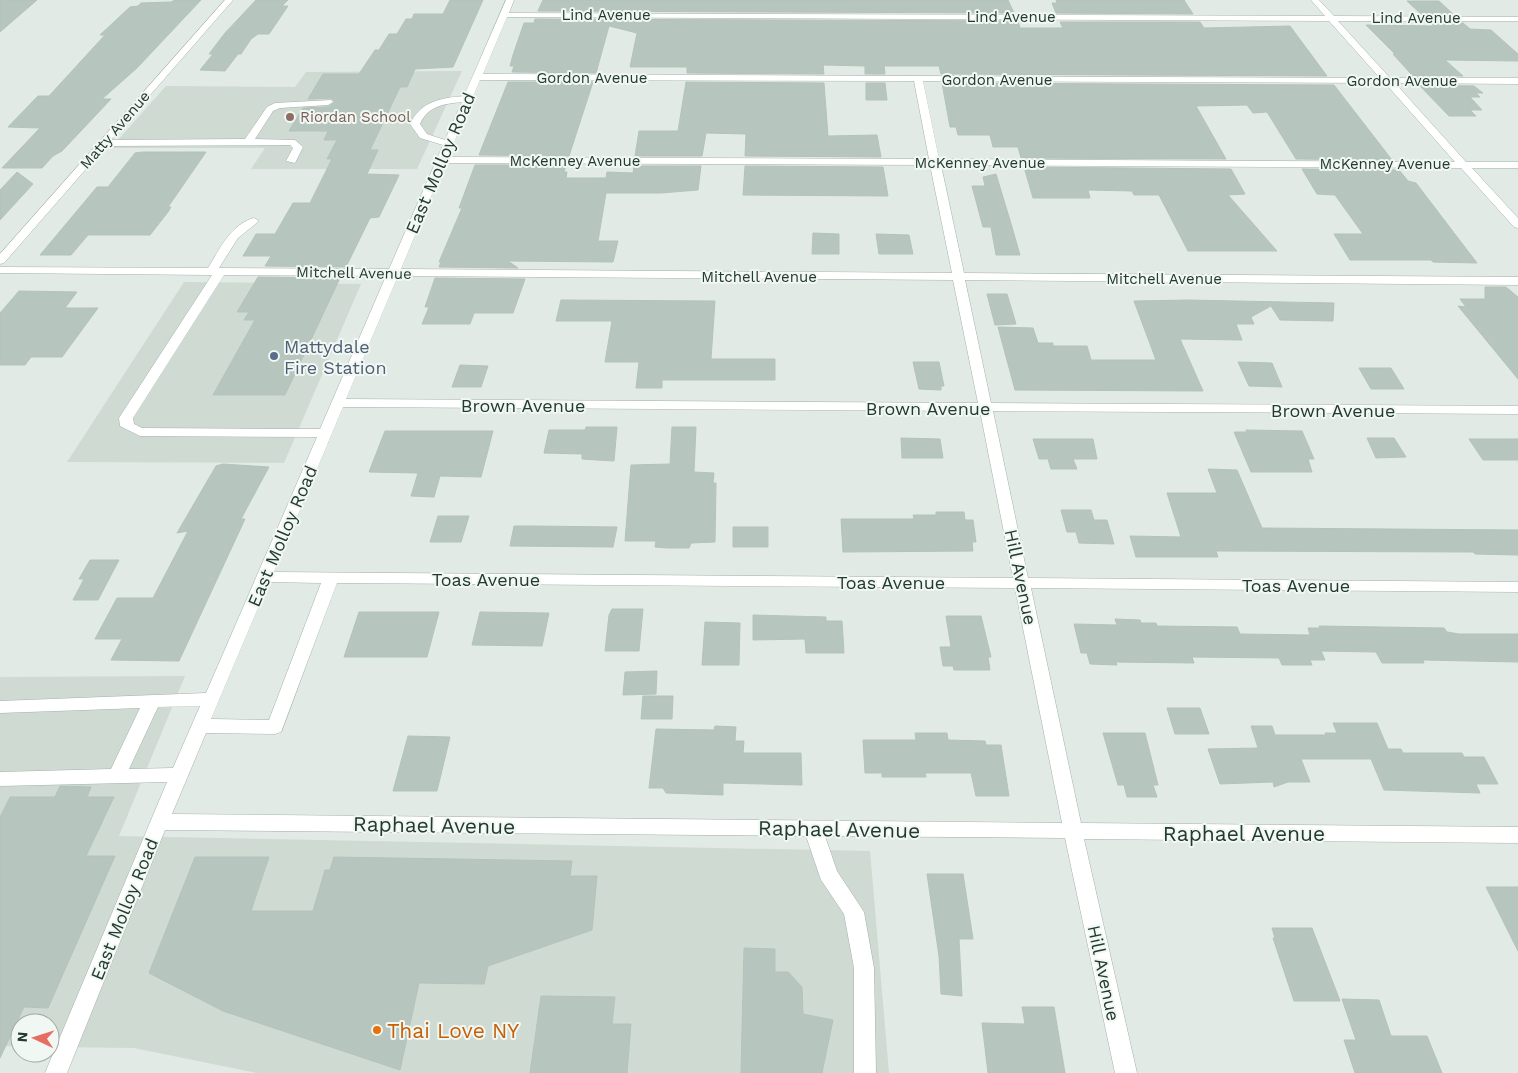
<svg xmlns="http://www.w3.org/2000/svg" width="1518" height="1073" font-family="'Work Sans',sans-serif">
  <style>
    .built { fill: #cfdad3 }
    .building { fill: #b6c5bd; stroke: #b4c3ba }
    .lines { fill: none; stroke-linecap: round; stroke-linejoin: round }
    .minor-casing { stroke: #a4b2aa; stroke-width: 1 }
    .minor { fill: #fff; fill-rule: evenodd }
    .education-dot { fill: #8d6e63; stroke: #f1f7f3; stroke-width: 2 }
    .service-dot { fill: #5c6f8a; stroke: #f1f7f3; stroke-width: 2 }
    .food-dot { fill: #e8710a; stroke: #f1f7f3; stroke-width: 2 }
    .labels { text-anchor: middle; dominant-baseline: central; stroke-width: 4; stroke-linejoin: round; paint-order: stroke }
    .far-street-label { font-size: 15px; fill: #233a30; stroke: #f1f7f3 }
    .far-education-label { font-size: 15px; fill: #785e54; stroke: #f1f7f3; text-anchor: start }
    .street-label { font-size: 18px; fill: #233a30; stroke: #f1f7f3 }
    .service-label { font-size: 18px; fill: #4e5e75; stroke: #f1f7f3; text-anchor: start }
    .near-street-label { font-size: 21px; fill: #233a30; stroke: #f1f7f3 }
    .near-food-label { font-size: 21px; fill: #c56008; stroke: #f1f7f3; text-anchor: start }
  </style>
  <rect width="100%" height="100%" fill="#e1eae4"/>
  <path class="built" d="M462 71 417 169H251L265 148H111L166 86 295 87 306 72Z
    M184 282 361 284 284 463 67 462Z
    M185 676 119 836 870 851 889 1073H257L134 1048 50 1047V1023H20V1046H0V677Z"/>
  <path class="building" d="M0 0H37L0 32Z
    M175 0H201L137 68 102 99H111L62 151 53 156 42 168H2L40 128 8 127 38 96H49L105 35H100L130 7 138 6 141 3 171 2Z
    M256 0H288L282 6H288L269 34H258L251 39 241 54H238L225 71 200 70 213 54H209L225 33Z
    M450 0H483L453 67 415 69 407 87H400L370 150H378L367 174 399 175 379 217 370 218 346 267 265 266 271 256H243L256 234H275L293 203H310L332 159H327L337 140H324L328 131H289L303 108 328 107 335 102 331 98 308 99 323 74H359L375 50H379L389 34H397L406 19H412L414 14H443Z
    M543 0H1008L1014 13 538 11Z
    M1056 0H1184L1193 14 1056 13 1052 3H1057Z
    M1407 1H1439L1454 15H1422Z
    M535 19 1018 21 1020 28H1063L1060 22H1200L1204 28 1290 26 1327 76 941 74 939 66H884L885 74H865V66L823 65 824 74 687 73V67H630L637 33 609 26 596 73 512 72 514 66H510L513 55 524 23H534Z
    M1431 23H1463L1470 29 1491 30 1518 54V61L1445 60 1463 76H1410L1411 74 1393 54H1395L1366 25 1434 26Z
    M508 82H593L569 156 479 155Z
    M686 82 824 83 828 136 877 135 881 157 745 156 746 134 706 133 702 156H635L639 131H678Z
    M866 83H885L887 100H866Z
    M942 83 1334 85 1392 160 1296 159 1267 112 1253 113 1247 105 1196 106 1226 159 1021 158 1018 147H993L990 135H958L956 127H950Z
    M1419 85 1474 86 1483 93H1476L1480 97H1470L1482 110H1470L1476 116H1449Z
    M143 152H206L168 207H171L168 212 150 235H88L71 255H40L97 187H108L135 153Z
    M475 165H566L564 172H567L566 178H606L607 172 633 173 634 166H701L698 190 661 193H606L598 241H618L613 262 508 261 518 268 439 267 441 262H439L462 208H459Z
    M745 166 883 167 888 196 743 195Z
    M1024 167 1231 169 1245 194 1228 195 1277 251H1188L1159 195H1134L1132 191 1088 190 1090 198H1033Z
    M1302 169 1399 170 1408 181 1416 183 1477 263 1433 262 1431 260H1350L1334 234H1363L1335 195 1317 194Z
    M17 172 33 184 0 220V190Z
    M996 174 1012 227 1020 255H996L991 227H983L972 186H985L983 177Z
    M813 233 839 234V254H812Z
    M876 234 909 235 913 254H879Z
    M258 277 340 278 285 395H213L255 320H244L249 312H237Z
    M435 278 525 279 513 313H474L470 324H422L429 307H425Z
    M1485 287H1506L1518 297V379L1458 306 1466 307 1460 299H1485Z
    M19 291 77 292 65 308H98L62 357H31L25 365H0V313Z
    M987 294H1007L1016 324 995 325Z
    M561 300 715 301 711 359H775V380H662V388H636L639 362H605L612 321H556Z
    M1188 300 1334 303 1333 321 1280 320 1271 306 1251 317 1254 324H1236L1242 340 1180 339 1203 391 1015 390 998 327 1033 328 1038 343H1053V346H1087L1091 360H1156L1134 301Z
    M913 362H939L944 386H941V390L919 389Z
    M1238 362 1272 363 1282 387 1249 386Z
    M460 365 488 366 481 387H452Z
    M1359 368H1391L1404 389H1371Z
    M586 427H617L614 461 582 459V454L544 453 549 430H585Z
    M672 427H696L694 472 714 473 713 483H716L715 542 691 543 689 548H668L655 547 656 541H625L631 465 670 464Z
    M1246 430 1302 431 1314 459H1308L1312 472H1251L1234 432H1247Z
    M385 431H493L481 477 440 476 434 497 411 496 418 473 369 472Z
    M901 438 940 439 943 458H902Z
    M1367 438H1394L1406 457 1376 458Z
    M1033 439H1093L1097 459H1073L1077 469H1051L1048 459H1039Z
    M1469 439H1518V460H1483Z
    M223 464 269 467 241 519H245L179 661 111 660 122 639H95L117 598H153L188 531 177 533 216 466Z
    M1208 469 1237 470 1262 528 1518 530V555L1475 554 1473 552 1216 551 1218 557H1136L1130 536 1181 537 1167 493H1217Z
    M1061 510H1091L1094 520H1107L1114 544 1079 543 1076 532H1067Z
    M936 512H964L965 520H973L976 542H972L973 551 843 552 841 519H914L913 515H936Z
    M438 516H469L461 542H430Z
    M514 526H531L617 527 613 547 510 546Z
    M733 527H768V547H733Z
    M90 560H119L98 600H73L84 579H79Z
    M612 609H643L639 651H605L609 615Z
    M359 612H439L427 657H344Z
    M480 612 549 613 542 646 472 645Z
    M753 615 826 617V621H842L844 653H806L805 639 753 640Z
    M946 616H981L991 657H988L990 670H954L953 666H943L940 647H951Z
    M1115 619 1140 620 1141 623H1156L1157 626 1237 627 1240 634 1310 635 1308 628H1320L1319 626 1444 628 1447 632 1459 634H1518V662L1423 660 1424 663H1382L1376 652 1321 651 1325 660H1310L1312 665H1282L1279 658 1192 657 1194 663 1116 662 1117 665 1090 664 1087 653H1081L1074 624 1117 625Z
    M705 622 740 623 739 665H702Z
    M657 671 656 694 623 695 625 672Z
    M643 696H673L672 719H641Z
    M1167 708H1200L1209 734H1175Z
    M1333 723H1377L1388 749H1401L1403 753H1462L1464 757H1484L1498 784H1476L1480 793 1384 790 1371 759H1301L1310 782H1288L1274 787 1273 782 1220 784 1208 749 1258 748 1251 726H1272L1275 735H1326L1325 733H1337Z
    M715 726 736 727 735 741H744L743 753H801L802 785 723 783V795L666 793 663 788H649L656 729 714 730Z
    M915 733H947L948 740 985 741 986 745H1001L1009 796H976L971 773H925L926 777H882V773H865L863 740H916Z
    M1103 733H1145L1158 785H1153L1157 797H1127L1124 785H1118Z
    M408 736 450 737 437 791H393Z
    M60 786 91 787 87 797H114L86 856H115L48 1008 24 1007 0 1058V817L10 797H55Z
    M195 857H269L251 911H313L325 870H330L334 857 572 861 570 876H597L592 930 488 966 484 984 419 983 400 1070 223 1011 149 973Z
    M927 874H963L973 939H959L962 996 941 994 939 956Z
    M1486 887H1518V951Z
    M1272 928H1312L1340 1001H1294L1273 938H1275Z
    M744 948 775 949V972H788L802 987 803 1014 833 1020 822 1073H741Z
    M541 996 615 997 612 1024H631L627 1073H530Z
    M1342 999 1379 1000 1391 1036H1427L1442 1073H1355L1344 1040H1356Z
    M1022 1007H1054L1065 1073H988L982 1023 1025 1024Z"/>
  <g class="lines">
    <defs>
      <path id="minor" d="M225 0H233L111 140 245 139 267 107 275 103 331 100 333 102 328 105 280 108 273 111 255 139 295 140 303 147 295 163 286 161 293 148 290 145 106 146 4 263 0 264V254Z
        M506 0H514L509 13 1325 16 1311 0H1319L1334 16 1518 17V21H1338L1390 78H1518V84L1395 83 1466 162H1518V168H1472L1518 218V228L1514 227 1461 168 941 165 964 273 1518 277V285L965 280 991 403 1518 406V414L993 411 1028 578 1518 582V592L1031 588 1081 823 1518 827V843L1084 839 1137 1073H1115L1065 838 825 836 837 871 864 912 874 968 876 1073H854V968L844 914 821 880 806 836 165 830 67 1073H45L167 782 0 786V772L111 769 140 708 0 713V701L206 693 317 437 140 436 120 426 119 418 212 275 0 273V267L208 268C219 250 231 224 254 218L259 221 238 238 219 268 389 269 443 145 420 138 410 124C421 101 441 98 464 96ZM507 17 1329 21 1380 78 483 74ZM480 80 914 81 929 159 448 157ZM923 81 1385 83 1455 162 939 159ZM462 102 445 140 427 134 420 124C428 106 443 104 462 102ZM445 163 930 165 952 273 401 269ZM224 275 386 276 320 429 142 428 134 424 133 418ZM398 276 953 280 978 403 346 399ZM343 407 980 411 1013 578 274 572ZM269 582 321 583 269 720 211 719ZM337 583 1015 588 1062 823 172 814 206 733 275 734 281 732ZM200 706 173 768 129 769 158 707Z"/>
    </defs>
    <use href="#minor" class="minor-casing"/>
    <use href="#minor" class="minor"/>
  </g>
  <circle class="education-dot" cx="290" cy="117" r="5"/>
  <circle class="service-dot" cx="274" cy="356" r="5"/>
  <circle class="food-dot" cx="377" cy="1030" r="5"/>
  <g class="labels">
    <g class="far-street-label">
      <text x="606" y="15">Lind Avenue</text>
      <text x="1011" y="17">Lind Avenue</text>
      <text x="1416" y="18">Lind Avenue</text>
      <text x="592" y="78">Gordon Avenue</text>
      <text x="997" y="80">Gordon Avenue</text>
      <text x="1402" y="81">Gordon Avenue</text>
      <text transform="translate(115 130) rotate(-49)">Matty Avenue</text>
      <text x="575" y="161">McKenney Avenue</text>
      <text x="980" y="163">McKenney Avenue</text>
      <text x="1385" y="164">McKenney Avenue</text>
      <text transform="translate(354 273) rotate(1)">Mitchell Avenue</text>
      <text x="759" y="277">Mitchell Avenue</text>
      <text x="1164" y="279">Mitchell Avenue</text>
    </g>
    <g class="far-education-label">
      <text x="300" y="117">Riordan School</text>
    </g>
    <g class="street-label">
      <text transform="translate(440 163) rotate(-67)">East Molloy Road</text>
      <text x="523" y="405">Brown Avenue</text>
      <text x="928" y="408">Brown Avenue</text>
      <text x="1333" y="410">Brown Avenue</text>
      <text transform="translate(282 536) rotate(-67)">East Molloy Road</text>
      <text transform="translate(1021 577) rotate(78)">Hill Avenue</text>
      <text x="486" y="579">Toas Avenue</text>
      <text x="891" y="582">Toas Avenue</text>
      <text x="1296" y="585">Toas Avenue</text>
      <text transform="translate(124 909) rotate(-68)">East Molloy Road</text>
      <text transform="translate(1104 973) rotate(78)">Hill Avenue</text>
    </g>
    <g class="service-label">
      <text x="284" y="346">Mattydale<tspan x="284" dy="21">Fire Station</tspan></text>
    </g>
    <g class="near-street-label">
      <text transform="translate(434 825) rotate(1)">Raphael Avenue</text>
      <text transform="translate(839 829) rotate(1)">Raphael Avenue</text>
      <text x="1244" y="833">Raphael Avenue</text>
    </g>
    <g class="near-food-label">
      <text x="387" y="1030">Thai Love NY</text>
    </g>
  </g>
  <g transform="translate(35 1038) rotate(274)"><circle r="24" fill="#f1f7f3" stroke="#9faba5"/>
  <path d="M0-4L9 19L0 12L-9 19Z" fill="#e86c61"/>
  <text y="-8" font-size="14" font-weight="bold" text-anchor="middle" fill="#233a30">N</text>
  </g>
</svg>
